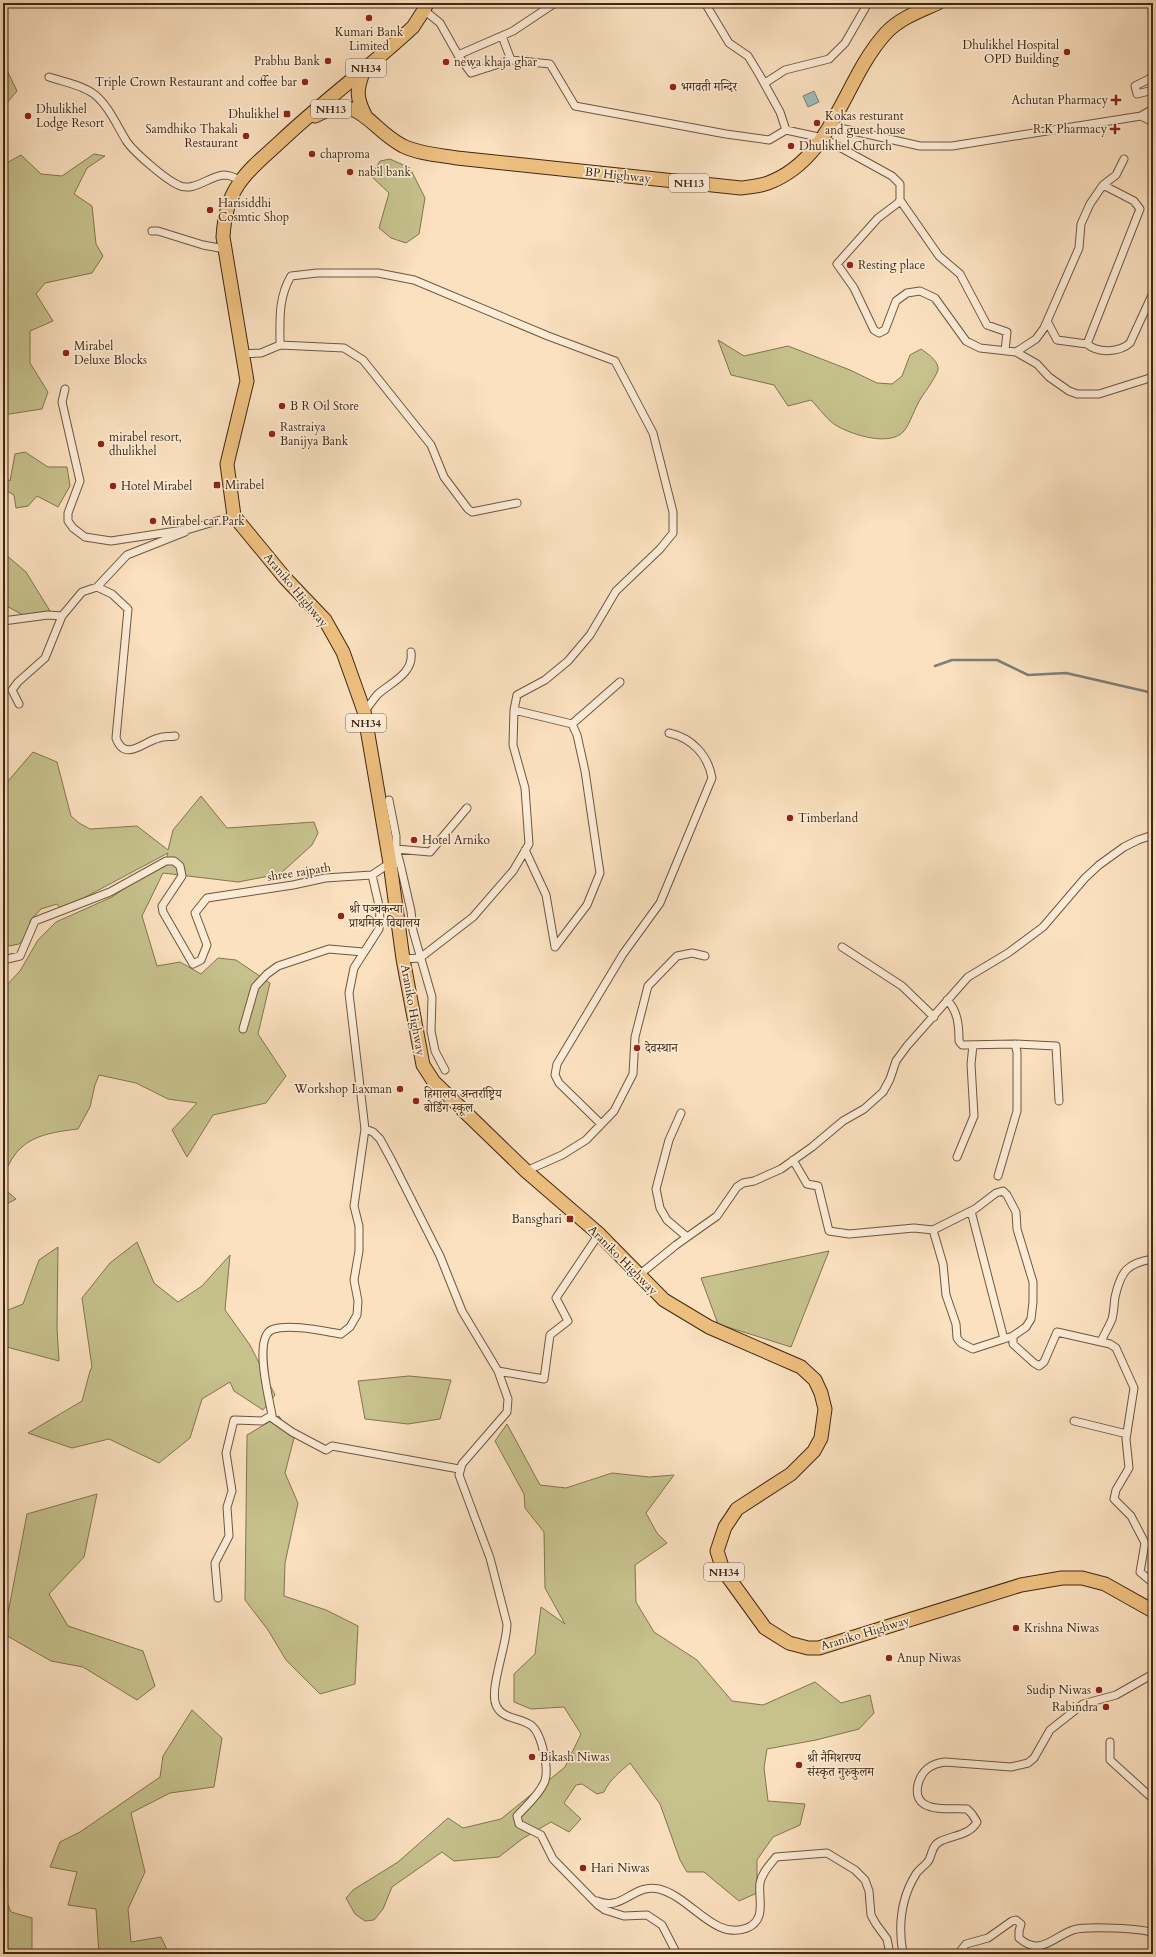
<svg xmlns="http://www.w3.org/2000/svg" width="1156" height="1957" font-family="Cardo,'Noto Serif Devanagari',serif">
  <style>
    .green { fill: #c6c18d; stroke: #837450 }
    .water { fill: #a2bbbc; stroke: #7b8078 }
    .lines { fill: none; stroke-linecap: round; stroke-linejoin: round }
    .stream { stroke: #7b8078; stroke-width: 2.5 }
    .street-casing { stroke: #6f563e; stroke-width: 9 }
    .highway-casing { stroke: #402712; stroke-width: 15 }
    .street { stroke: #fcecd6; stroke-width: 7 }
    .highway { stroke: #eec080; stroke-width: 13 }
    .poi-dot { fill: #8f2418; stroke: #fcecd6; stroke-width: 1.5 }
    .labels { text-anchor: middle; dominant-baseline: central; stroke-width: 3.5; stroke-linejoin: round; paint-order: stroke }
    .shield { fill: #fcecd6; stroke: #78624d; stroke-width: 1 }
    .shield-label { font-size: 11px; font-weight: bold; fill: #402712 }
    .poi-label { font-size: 12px; fill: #402712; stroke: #fcecd6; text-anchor: start }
    .street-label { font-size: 12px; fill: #402712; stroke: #fcecd6 }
  </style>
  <rect width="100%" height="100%" fill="#fbe1c0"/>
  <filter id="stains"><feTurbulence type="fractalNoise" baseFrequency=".005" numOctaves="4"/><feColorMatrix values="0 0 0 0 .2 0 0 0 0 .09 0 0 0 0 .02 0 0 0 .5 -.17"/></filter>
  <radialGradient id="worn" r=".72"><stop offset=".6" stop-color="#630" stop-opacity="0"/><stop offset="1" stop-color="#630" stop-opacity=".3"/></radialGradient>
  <path class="green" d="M3 62 17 91 6 104 3 101Z
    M94 154 105 156 87 168 74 194 92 206 96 244 103 256 92 273 45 283 36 294 53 321 30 331V363L48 392 42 409 3 415V165L21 155 41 174 62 176Z
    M390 159 410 168 425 198 419 234 406 243 391 238 379 228 389 193 371 176 380 161Z
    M718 340 744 356 788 346 850 370 877 383 892 384 902 376 910 355 921 349C928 354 936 359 938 367 940 372 925 392 921 398 915 407 910 424 904 431 890 447 853 435 837 426 828 421 819 408 811 400L788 406 774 385 731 375Z
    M25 452 48 467H67L70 486 58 507 37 496 28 506 16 508 14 495 3 489V476L10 481 15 454Z
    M5 554 26 572 50 611 23 615 3 604V556Z
    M33 752 57 762 71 816 79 823 90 829 137 826 168 850 173 830 201 796 227 828 314 822 318 833 312 845 280 874 238 882 163 873 142 916 157 966 180 962 201 974 218 958 236 960 270 983 258 1034 286 1076 266 1103 213 1115 187 1157 172 1130 197 1103 168 1099 136 1083 99 1075 95 1085 90 1107 78 1129C54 1132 28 1135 14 1156 9 1162 6 1171 3 1179V989L20 971 38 940 56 922 112 897 166 860 168 853 61 910 57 904 41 909 30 921 31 931 19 944 9 946 3 939V787Z
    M3 1188 16 1199 3 1206Z
    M137 1242 154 1283 178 1302 202 1286 230 1255 225 1310 250 1345 275 1395 263 1410 234 1391 230 1382 202 1399 190 1438 159 1463 109 1439 72 1448 28 1433 82 1401 90 1371 92 1367 82 1298 110 1263Z
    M58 1247 57 1328 59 1361 3 1346V1312L23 1304 39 1260Z
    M829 1251 791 1347 718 1324 701 1278Z
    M409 1376 451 1380 440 1419 408 1424 365 1419 358 1381Z
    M279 1416 294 1438 285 1473 298 1503 285 1563 284 1596 326 1610 358 1626 355 1684 320 1694 286 1660 268 1630 245 1600 247 1435Z
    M507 1424 540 1485 566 1488 612 1473 649 1477 674 1475 646 1513 657 1533 667 1543 635 1565 636 1602 654 1632 697 1660 732 1701 763 1705 815 1682 841 1703 870 1695 874 1713 859 1729 816 1740 767 1749 764 1768 768 1801 805 1804 800 1825 773 1837 757 1860V1893L739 1901 704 1872H687L680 1860 660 1804 630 1763C620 1772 610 1779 604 1792L597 1794 582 1784 576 1785 564 1803 581 1819 569 1832 551 1822 522 1839 499 1857 454 1861 442 1852 392 1887 383 1909 374 1920 365 1921 355 1914 346 1898 353 1890 398 1862 448 1818 463 1828 501 1819 565 1767 581 1734 564 1707 531 1709 514 1702V1674L535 1654 541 1607 565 1624 545 1588 544 1532 525 1508 524 1494 495 1441Z
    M97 1494 84 1557 49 1594 68 1626 143 1651 155 1686 137 1700 83 1667 51 1661 4 1634 27 1514Z
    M192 1710 222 1738 214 1787 170 1793 131 1813 145 1872 128 1909 131 1942 161 1937 169 1954H99L96 1909 68 1905 77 1872 50 1867 60 1842 80 1832 160 1777 163 1756Z
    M3 1893 11 1912 32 1918V1954H3Z"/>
  <path class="water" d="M814 91 819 102 808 107 803 96Z"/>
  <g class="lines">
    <path class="stream" d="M935 666 952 660H997L1028 675 1066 673 1153 693"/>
    <defs>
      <path id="street" d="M705 3 729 43 748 56 759 74 780 112 786 130
        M424 10 440 23 458 55 471 73 511 60 550 64 575 106 726 134 769 140 786 130 823 138 892 176 900 184V200L898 203 878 218 837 264 854 288 874 330 879 333 885 330 896 301 907 293 920 291 935 298 966 341 980 348 1016 352 1037 364 1049 377 1069 391 1077 394H1099L1153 377
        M502 36 511 60
        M458 55 513 31 555 3
        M49 77C64 82 82 85 94 94 109 106 117 126 127 142 135 153 165 179 178 185 193 193 209 176 224 175 230 175 236 178 241 181
        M1153 77 1135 86 1137 94 1153 90
        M765 83 785 70 829 59 845 43 868 3
        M1141 116 1153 109
        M831 126 920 146H952L1141 116 1153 122
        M900 200 939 256 960 274 987 325 1007 332 1005 351
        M152 231H158L203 245 225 249
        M1047 321 1057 340 1087 344C1099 354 1120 352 1130 343L1153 293
        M1087 344 1140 209 1134 201 1103 185
        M280 345C280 320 278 298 291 276L317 273H378L414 280 548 336 615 361 653 433 673 512V533L660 549 616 591 590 635 568 661 545 680 517 695 514 710
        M1016 352 1036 339 1044 328 1079 248 1081 224 1090 204 1103 185 1116 175 1124 159
        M242 354 261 353 280 345 344 348 363 360 431 445 444 477 468 509 472 512 517 503
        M65 389 62 402 80 481 68 513V521L73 528 85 537 111 541 190 529 234 516
        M97 587 127 555 185 532
        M3 621 48 615 62 616
        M19 704 12 690 18 682 45 658 62 616 82 592 97 587 112 594 128 609 116 738C125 763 144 741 159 738 164 736 170 737 175 736
        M364 711C370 706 373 699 378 694 392 682 414 673 411 652
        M389 800 396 836V849L400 863
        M396 849 430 852 467 808
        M525 850 546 895 555 947
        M555 947 587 905 600 873 585 771 577 735 572 724
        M842 947 902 986 934 1017
        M403 959 420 958 473 917 513 871 529 844 525 788 513 745 514 710 572 724 620 682
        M3 960 20 956 35 921 110 892 166 861H174L180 866 182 876 162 906 163 912 193 964 201 960 207 945 195 913 207 898 293 885 325 878 372 875 390 863H400L411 911 413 931 432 997 431 1031 435 1051 445 1070
        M947 1000C958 1011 959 1026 959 1041L962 1045 1015 1044 1056 1046 1059 1101
        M243 1029 255 987 267 974 278 966 329 949 363 952
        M681 1113 669 1140 656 1189 660 1208 667 1220 687 1237
        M601 1124 559 1083 555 1075 557 1064 623 954 660 903 712 778C708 755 692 738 669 733
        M365 1129 373 1132 380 1139 392 1161 440 1256 462 1311 498 1371 508 1399 507 1412 462 1464 459 1475 490 1558 507 1624C507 1645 489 1689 496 1705 502 1720 521 1717 532 1726 542 1735 550 1771 544 1783 538 1796 526 1806 517 1816L519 1824 541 1835 553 1859 598 1905 605 1910 624 1916 647 1915 662 1925 677 1954
        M957 1157 974 1116 971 1064 973 1045
        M793 1160 807 1184 818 1186 829 1231 849 1234 914 1228 933 1230 975 1209 996 1193 1003 1191 1007 1195 1016 1212 1017 1229 1033 1282V1302L1031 1319 1026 1327 1013 1336V1344L1034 1363 1039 1366 1044 1362 1057 1332 1110 1344 1116 1348 1134 1388 1126 1439 1129 1468 1116 1490 1114 1499 1131 1516 1145 1543 1140 1572 1153 1583
        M526 1171 562 1155 586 1140 614 1111 633 1074 635 1037 648 986 677 956 692 953 705 956
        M998 1176 1017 1111V1052L1015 1044
        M971 1211 1004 1339
        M933 1230 943 1264 946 1295 956 1324 957 1338 961 1343 973 1349 1013 1336
        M639 1275 676 1245 717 1216 737 1187 743 1183 754 1181 781 1169 812 1147 843 1121 864 1109 883 1092 890 1079 896 1061 907 1046 968 977 1008 953 1043 927 1085 878 1099 865 1124 847 1138 840 1153 835
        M1101 1342C1104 1334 1109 1327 1112 1319 1114 1312 1114 1304 1115 1297 1121 1271 1127 1263 1153 1259
        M498 1371 544 1379 550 1335 568 1321 556 1298 599 1234
        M272 1415V1418L292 1432 326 1450 332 1446 459 1469
        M1074 1421 1127 1434
        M218 1598 215 1563 229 1536 227 1507 232 1491 226 1453 234 1420 262 1421 272 1415C269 1398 252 1334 274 1329 291 1324 322 1331 341 1334L350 1327 357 1315 358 1301 354 1280 359 1251V1226L354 1206 365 1129 349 993 354 968 379 929 380 910 372 875
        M1110 1742V1760L1153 1799
        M597 1901C623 1912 633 1883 659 1889 691 1897 714 1941 747 1928 767 1920 758 1899 760 1883 762 1872 770 1865 776 1857L827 1853 855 1870 865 1880 869 1891 871 1915 876 1924 887 1939 890 1954
        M903 1954C898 1926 901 1898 916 1874 919 1869 926 1865 929 1860 932 1854 932 1846 939 1842 952 1835 969 1836 977 1822L972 1814 967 1809C954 1808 935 1811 924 1804 912 1796 918 1777 927 1769 933 1764 938 1763 945 1762L1011 1767 1028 1763 1034 1758 1050 1730 1083 1704 1116 1695 1153 1674
        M958 1954 966 1944 988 1938 1012 1921 1016 1920 1021 1924 1019 1931V1938C1040 1957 1053 1937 1073 1930 1085 1926 1143 1928 1153 1933"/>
      <path id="highway" d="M427 3 424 10 413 27C370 67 323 101 281 141 266 155 249 168 238 185 228 200 224 219 223 237L247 381 227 464 234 516 285 578 325 620 343 652 364 711 390 863 403 959 423 1065 434 1082 526 1171 599 1234 664 1300 709 1327 801 1367 815 1380 821 1393 825 1409 821 1438 814 1451 791 1474 737 1509 725 1527 717 1551 723 1570 765 1628 789 1643 808 1648H819L1021 1585 1062 1578H1082L1105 1584 1153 1611
        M364 70C356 90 356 98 366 117
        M315 116C360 91 368 128 403 146 420 154 439 155 457 158L741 188C750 187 760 186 768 183 834 158 843 80 886 33 900 18 920 11 938 3"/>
    </defs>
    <use href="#street" class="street-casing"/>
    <use href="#highway" class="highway-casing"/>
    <use href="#street" class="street"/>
    <use href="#highway" class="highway"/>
  </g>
  <g class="poi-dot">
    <circle cx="369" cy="18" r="4"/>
    <circle cx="1067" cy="52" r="4"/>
    <circle cx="328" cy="61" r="4"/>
    <circle cx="446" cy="62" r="4"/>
    <circle cx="305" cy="82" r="4"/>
    <circle cx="673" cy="87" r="4"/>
    <path d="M1114 94h4v4h4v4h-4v4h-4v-4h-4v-4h4z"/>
    <rect x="283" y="110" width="8" height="8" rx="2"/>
    <circle cx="28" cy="116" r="4"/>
    <circle cx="817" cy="123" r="4"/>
    <path d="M1113 123h4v4h4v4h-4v4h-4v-4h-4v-4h4z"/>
    <circle cx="246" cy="136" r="4"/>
    <circle cx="791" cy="146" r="4"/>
    <circle cx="312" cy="154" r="4"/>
    <circle cx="350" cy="172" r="4"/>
    <circle cx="210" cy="210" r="4"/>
    <circle cx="850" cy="265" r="4"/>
    <circle cx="66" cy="353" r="4"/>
    <circle cx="282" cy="406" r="4"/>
    <circle cx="272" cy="434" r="4"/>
    <circle cx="101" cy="444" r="4"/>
    <rect x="213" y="481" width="8" height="8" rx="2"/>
    <circle cx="113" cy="486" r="4"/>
    <circle cx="153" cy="521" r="4"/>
    <circle cx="790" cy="818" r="4"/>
    <circle cx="414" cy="840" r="4"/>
    <circle cx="341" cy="916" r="4"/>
    <circle cx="637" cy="1048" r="4"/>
    <circle cx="400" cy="1089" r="4"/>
    <circle cx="416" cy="1101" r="4"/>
    <rect x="566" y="1215" width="8" height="8" rx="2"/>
    <circle cx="1016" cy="1628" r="4"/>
    <circle cx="889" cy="1658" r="4"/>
    <circle cx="1099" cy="1690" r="4"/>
    <circle cx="1106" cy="1707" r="4"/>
    <circle cx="532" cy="1757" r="4"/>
    <circle cx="799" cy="1765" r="4"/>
    <circle cx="583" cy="1868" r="4"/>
  </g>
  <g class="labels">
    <g class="shield">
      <rect x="346" y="59" width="40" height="18" rx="3"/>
      <rect x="311" y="100" width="40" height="18" rx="3"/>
      <rect x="669" y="174" width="40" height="18" rx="3"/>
      <rect x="346" y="714" width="40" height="18" rx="3"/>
      <rect x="704" y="1563" width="40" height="18" rx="3"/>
    </g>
    <g class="shield-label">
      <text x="366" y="68">NH34</text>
      <text x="331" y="109">NH13</text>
      <text x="689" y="183">NH13</text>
      <text x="366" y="723">NH34</text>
      <text x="724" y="1572">NH34</text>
    </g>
    <g class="poi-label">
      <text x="369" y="32" text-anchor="middle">Kumari Bank<tspan x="369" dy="14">Limited</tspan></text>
      <text x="1059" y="45" text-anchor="end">Dhulikhel Hospital<tspan x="1059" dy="14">OPD Building</tspan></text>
      <text x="320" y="61" text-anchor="end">Prabhu Bank</text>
      <text x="454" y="62">newa khaja ghar</text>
      <text x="297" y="82" text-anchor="end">Triple Crown Restaurant and coffee bar</text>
      <text x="681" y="87">भगवती मन्दिर</text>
      <text x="1108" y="100" text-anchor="end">Achutan Pharmacy</text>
      <text x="36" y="109">Dhulikhel<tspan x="36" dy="14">Lodge Resort</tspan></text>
      <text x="279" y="114" text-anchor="end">Dhulikhel</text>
      <text x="825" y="116">Kokas resturant<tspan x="825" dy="14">and guest house</tspan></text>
      <text x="238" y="129" text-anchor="end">Samdhiko Thakali<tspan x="238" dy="14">Restaurant</tspan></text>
      <text x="1107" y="129" text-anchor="end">R.K Pharmacy</text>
      <text x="799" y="146">Dhulikhel Church</text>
      <text x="320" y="154">chaproma</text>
      <text x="358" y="172">nabil bank</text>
      <text x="218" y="203">Harisiddhi<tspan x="218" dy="14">Cosmtic Shop</tspan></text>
      <text x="858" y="265">Resting place</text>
      <text x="74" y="346">Mirabel<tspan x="74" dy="14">Deluxe Blocks</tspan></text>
      <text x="290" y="406">B R Oil Store</text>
      <text x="280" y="427">Rastraiya<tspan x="280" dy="14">Banijya Bank</tspan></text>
      <text x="109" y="437">mirabel resort,<tspan x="109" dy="14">dhulikhel</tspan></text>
      <text x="225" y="485">Mirabel</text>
      <text x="121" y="486">Hotel Mirabel</text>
      <text x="161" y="521">Mirabel car Park</text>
      <text x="798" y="818">Timberland</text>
      <text x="422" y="840">Hotel Arniko</text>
      <text x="349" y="909">श्री पञ्चकन्या<tspan x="349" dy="14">प्राथमिक विद्यालय</tspan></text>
      <text x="645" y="1048">देवस्थान</text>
      <text x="392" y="1089" text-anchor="end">Workshop Laxman</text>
      <text x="424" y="1094">हिमालय अन्तर्राष्ट्रिय<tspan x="424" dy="14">बोर्डिंग स्कूल</tspan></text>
      <text x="562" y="1219" text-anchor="end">Bansghari</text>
      <text x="1024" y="1628">Krishna Niwas</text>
      <text x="897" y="1658">Anup Niwas</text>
      <text x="1091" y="1690" text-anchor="end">Sudip Niwas</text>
      <text x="1098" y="1707" text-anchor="end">Rabindra</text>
      <text x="540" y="1757">Bikash Niwas</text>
      <text x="807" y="1758">श्री नैमिशरण्य<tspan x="807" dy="14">संस्कृत गुरुकुलम</tspan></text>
      <text x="591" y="1868">Hari Niwas</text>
    </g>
    <g class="street-label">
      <text transform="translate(618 175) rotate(6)">BP Highway</text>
      <text transform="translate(296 590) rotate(50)">Araniko Highway</text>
      <text transform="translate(299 872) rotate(-9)">shree rajpath</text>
      <text transform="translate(413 1010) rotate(80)">Araniko Highway</text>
      <text transform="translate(623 1260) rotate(45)">Araniko Highway</text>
      <text transform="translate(865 1633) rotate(-17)">Araniko Highway</text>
    </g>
  </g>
  <rect width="1156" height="1957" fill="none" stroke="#fbe1c0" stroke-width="16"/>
  <rect x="4" y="4" width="1148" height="1949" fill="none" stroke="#402712" stroke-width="2"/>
  <rect x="8" y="8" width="1140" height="1941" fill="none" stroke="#402712"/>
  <rect width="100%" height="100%" filter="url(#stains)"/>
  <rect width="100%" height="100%" fill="url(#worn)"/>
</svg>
